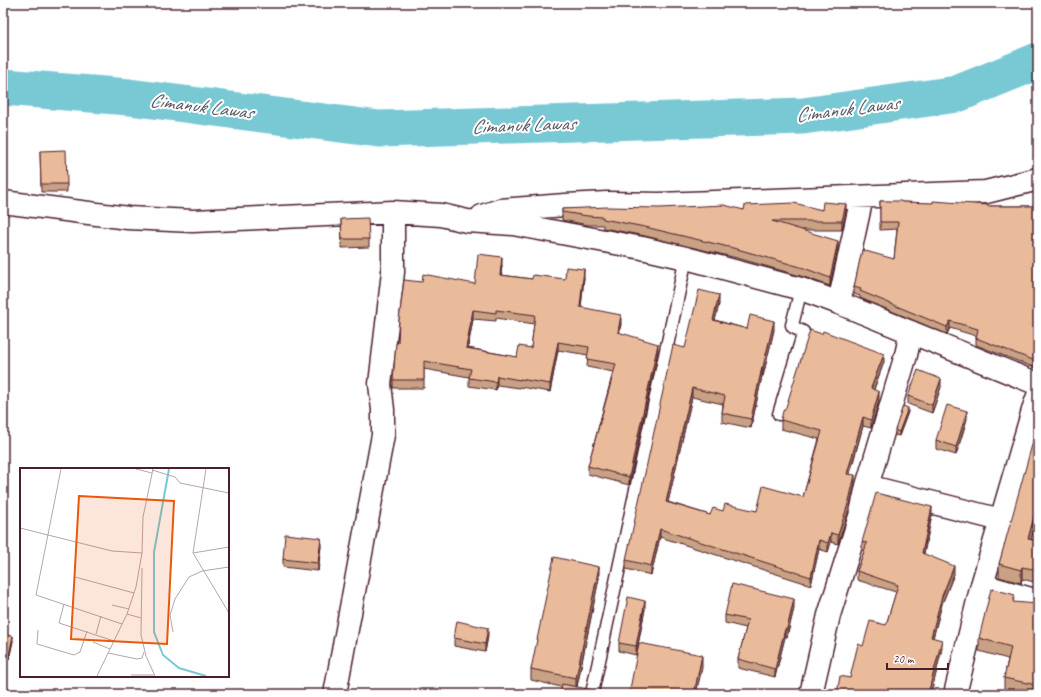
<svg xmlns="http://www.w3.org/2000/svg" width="1041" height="697" font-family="Caveat,sans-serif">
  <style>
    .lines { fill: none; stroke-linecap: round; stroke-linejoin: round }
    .river { stroke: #79c9d4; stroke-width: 37 }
    .lane-casing { stroke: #4a1f2b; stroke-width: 15 }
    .street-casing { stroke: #4a1f2b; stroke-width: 25 }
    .lane { stroke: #fff; stroke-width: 12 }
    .street { stroke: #fff; stroke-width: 22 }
    .wall { fill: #c9a184; stroke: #4a1f2b; fill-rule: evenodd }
    .shaded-wall { fill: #a4836c; stroke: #4a1f2b }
    .building { fill: #eabb9a; stroke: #4a1f2b; fill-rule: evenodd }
    .labels { text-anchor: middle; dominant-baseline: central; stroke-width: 4; stroke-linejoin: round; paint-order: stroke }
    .water-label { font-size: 20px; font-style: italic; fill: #5a5a66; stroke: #fff }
    .inset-river { fill: none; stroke: #79c9d4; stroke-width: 2 }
    .inset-road { fill: none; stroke: #b7a5aa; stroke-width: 1 }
    .view { fill: #e8590c; fill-opacity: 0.15; stroke: #e8590c; stroke-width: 2 }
    .inset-edge { fill: none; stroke: #4a1f2b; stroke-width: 2 }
  </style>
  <rect width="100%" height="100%" fill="#fff"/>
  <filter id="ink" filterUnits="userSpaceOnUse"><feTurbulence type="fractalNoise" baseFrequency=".025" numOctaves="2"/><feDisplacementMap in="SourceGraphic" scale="8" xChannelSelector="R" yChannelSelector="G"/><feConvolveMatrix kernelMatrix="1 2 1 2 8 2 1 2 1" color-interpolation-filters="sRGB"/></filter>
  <g filter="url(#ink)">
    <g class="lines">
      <path class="river" d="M3 87 129 97 379 129 803 116 957 94 1038 61"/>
      <defs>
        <path id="lane" d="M779 414 803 335V332L793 327 792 325 801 289
          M592 693 686 258"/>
        <path id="street" d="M3 202 128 218 193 221 393 212 441 215 467 221 513 224 642 248 686 258 801 289 839 303 1038 384
          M482 216 500 210 565 205 607 203 659 204 986 192 1038 179
          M839 303 862 197
          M867 486 1001 520
          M982 585 1038 601
          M335 694 383 435V410L380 384 393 272V212
          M811 694 829 615 861 513 867 486 906 355 911 332
          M955 694 982 585 1034 407 1038 396"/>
      </defs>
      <use href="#lane" class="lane-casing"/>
      <use href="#street" class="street-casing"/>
      <use href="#lane" class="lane"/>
      <use href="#street" class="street"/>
    </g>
    <path class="wall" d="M40 151 67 184V192H41Z
      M880 201 987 206H1038V369L976 345V336L950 328 947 334 860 298V296L854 294V287L894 259 897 229 880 230Z
      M562 209 822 210 846 213 842 230H802L838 249 830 286 804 277 737 258 645 236 603 228V225H588L562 220Z
      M341 219 369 239V247L342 248Z
      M502 265 501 275 532 279H565L584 277 581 308 621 324 619 333 658 352 629 485 588 474V466L613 372 587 367 588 355 558 350 550 392 520 387V388L497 385 496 390 469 386V377L424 369V388H393V380L398 343 422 282 475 284ZM496 318 534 324 531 348 517 357 468 348 473 319 496 321Z
      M719 304 715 320 747 329 774 330 763 376H762L751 428 722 422V413L723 404 692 397 668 502 710 515 723 511H757L803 497 819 439 781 429V420L884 362 874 389 879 401 871 428 863 426 850 474 855 484 849 510 838 544 831 542 828 552 819 549 811 585 660 537 651 575 626 569V560L685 348Z
      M941 387 932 413 908 404V396Z
      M908 412 899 436 895 435V430Z
      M967 419 956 455 936 449V440Z
      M1038 435V514L1031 539 1038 541V583L1022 579 1021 583 999 577V564Z
      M932 515 924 554 954 574 942 604 933 638 942 648 931 694H837L850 678 863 646 886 625 896 592 857 580V571L864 551 862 550V542Z
      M321 546 318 571 283 567V559Z
      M599 578 577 687H561L531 680V669Z
      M1015 602 1038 694H1020L1004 691V678L1008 659 979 651V638Z
      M794 608 787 637H785L775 677 738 668V659L746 628 725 623V615Z
      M645 609 636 655 619 651V643Z
      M3 635 13 641 9 659 3 658Z
      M488 636 485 652 454 646V638Z"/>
    <path class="shaded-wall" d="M846 204V213L842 230V221Z
      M838 241V249L830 286V278Z
      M502 257V265L500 283V275Z
      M584 269V277L580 316V307Z
      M719 295V304L713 329V320Z
      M473 310V319L466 356V348Z
      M621 315V324L618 341V332Z
      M774 321V330L763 376V367Z
      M950 321V328L947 334V327Z
      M558 342V350L550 392V384Z
      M658 344V352L629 485V477Z
      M884 354V362L871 397V388Z
      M762 367V376L751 428V419Z
      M497 376V385L496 390V382Z
      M941 379V387L932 413V405Z
      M692 388V397L666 511V502Z
      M879 392V401L871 428V420Z
      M908 408V412L899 436V432Z
      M967 411V419L956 455V447Z
      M863 417V426L847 482V474Z
      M855 475V484L849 510 838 544V535Z
      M1038 501V514L1028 551V539Z
      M932 507V515L922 561V553Z
      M660 529V537L651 575V566Z
      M831 533V542L828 552V543Z
      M321 538V546L318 571V563Z
      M819 540V549L811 585V577Z
      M954 566V574L942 604 931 645V637L942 596Z
      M599 567V578L576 690V678Z
      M1022 567V579L1021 583V570Z
      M794 599V608L787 637V629Z
      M645 601V609L636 655V646Z
      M488 628V636L485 652V644Z
      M785 629V637L775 677V669Z
      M13 636V641L9 659V655Z
      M942 640V648L931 694H928Z
      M702 655V668L696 694H694Z"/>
    <path class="building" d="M66 150 67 184H41L40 151Z
      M880 201H901L902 202 933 203V201L988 205 987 206H1038V362L976 338 978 329 950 321 947 327 860 291 861 289 854 287 862 250 894 259 898 222H880Z
      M823 202 846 204 842 221H772L838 241 830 278 804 268 737 249 645 227 603 219V217L588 216 562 212V209L607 207 659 208 724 205 744 210 745 205 794 203 822 210Z
      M368 218 369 239H342L341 219Z
      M478 254 502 257 500 275 532 279 533 275 565 279 566 267 584 269 580 307 621 315 618 332 658 344 629 477 588 466 616 364 587 359 589 347 558 342 550 384 520 379V380L497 376 496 382 469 378 471 369 424 361V380H393L396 343H398L399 320 404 280 422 282 423 274 475 284ZM473 310 496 313V310L535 315 531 348 519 346 517 357 466 348Z
      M699 290 719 295 713 320 747 329 750 315 774 321 763 367H762L751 419 722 413 725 396 692 388 666 502 710 515 713 508 723 511 725 504 757 511 763 486 803 497 822 431 781 420 783 411 786 407 810 330 822 334 823 331 884 354 871 388 879 392 871 420 863 417 847 474 855 475 849 501 838 535 831 533 828 543 819 540 811 577 660 529 651 566 626 560 673 345 685 348Z
      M918 370 941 379 932 405 908 396Z
      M947 405 967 411 956 447 936 440Z
      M903 406 908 408 899 432 895 430Z
      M1035 434 1038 435V501L1028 539 1038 541V570L1022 567 1021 570 999 564Z
      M876 493 932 507 922 553 954 566 942 596 931 637 942 640 928 694H837L840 676 850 678 858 644 863 646 870 621 886 625 898 585 857 571 867 543 862 542Z
      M285 534 321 538 318 563 283 559Z
      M554 557 599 567 576 678 531 669Z
      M732 584 794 599 787 629H785L775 669 738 659 748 620 725 615Z
      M991 589 993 590V589L1015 595 1013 602 1038 604V694H1034L1036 685 1004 678 1011 647 979 638Z
      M628 597 645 601 636 646 619 643Z
      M457 621 488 628 485 644 454 638Z
      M3 635 13 636 9 655 3 654Z
      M639 643 702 655 694 694H629Z
      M562 684 614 694H560Z"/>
  </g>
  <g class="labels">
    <g class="water-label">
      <text transform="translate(201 106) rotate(7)">Cimanuk Lawas</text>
      <text transform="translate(847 109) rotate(-7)">Cimanuk Lawas</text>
      <text transform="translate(523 125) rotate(-2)">Cimanuk Lawas</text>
    </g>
  </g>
  <g transform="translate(20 468)">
    <rect width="209" height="209" fill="#fff"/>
    <path class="inset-river" d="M149 1 134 84V164L143 187 159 200 186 208"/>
    <path class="inset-road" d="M41 1 16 127 102 156M116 1 132 5M186 1 173 85 209 145M132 2 155 9 160 15 209 25M0 60 92 83 122 85M173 85 209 79M122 100 121 167 126 188 135 208M55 109 114 125M44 136 39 155 94 173M92 137 109 141M107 146 121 150M18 162 17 176 54 187 60 184 67 163M153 164 150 147 155 131 169 109 182 103 209 99M76 166 81 148M73 174 90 181M88 185 117 191 122 190 124 184M111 207H134M77 208 107 146 116 119 122 85 123 49 133 1"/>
    <path class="view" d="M59 28 154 33 147 176 51 171Z"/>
    <rect width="209" height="209" class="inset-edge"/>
  </g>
  <rect width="1041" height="697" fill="none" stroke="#fff" stroke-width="16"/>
  <rect x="8" y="8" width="1025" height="681" fill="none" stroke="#4a1f2b" stroke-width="1.5" filter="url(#ink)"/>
  <path d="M887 663v6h61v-6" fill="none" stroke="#4a1f2b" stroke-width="2"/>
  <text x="893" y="663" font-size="12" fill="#4a1f2b" stroke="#ffffff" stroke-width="3" paint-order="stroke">20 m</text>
</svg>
